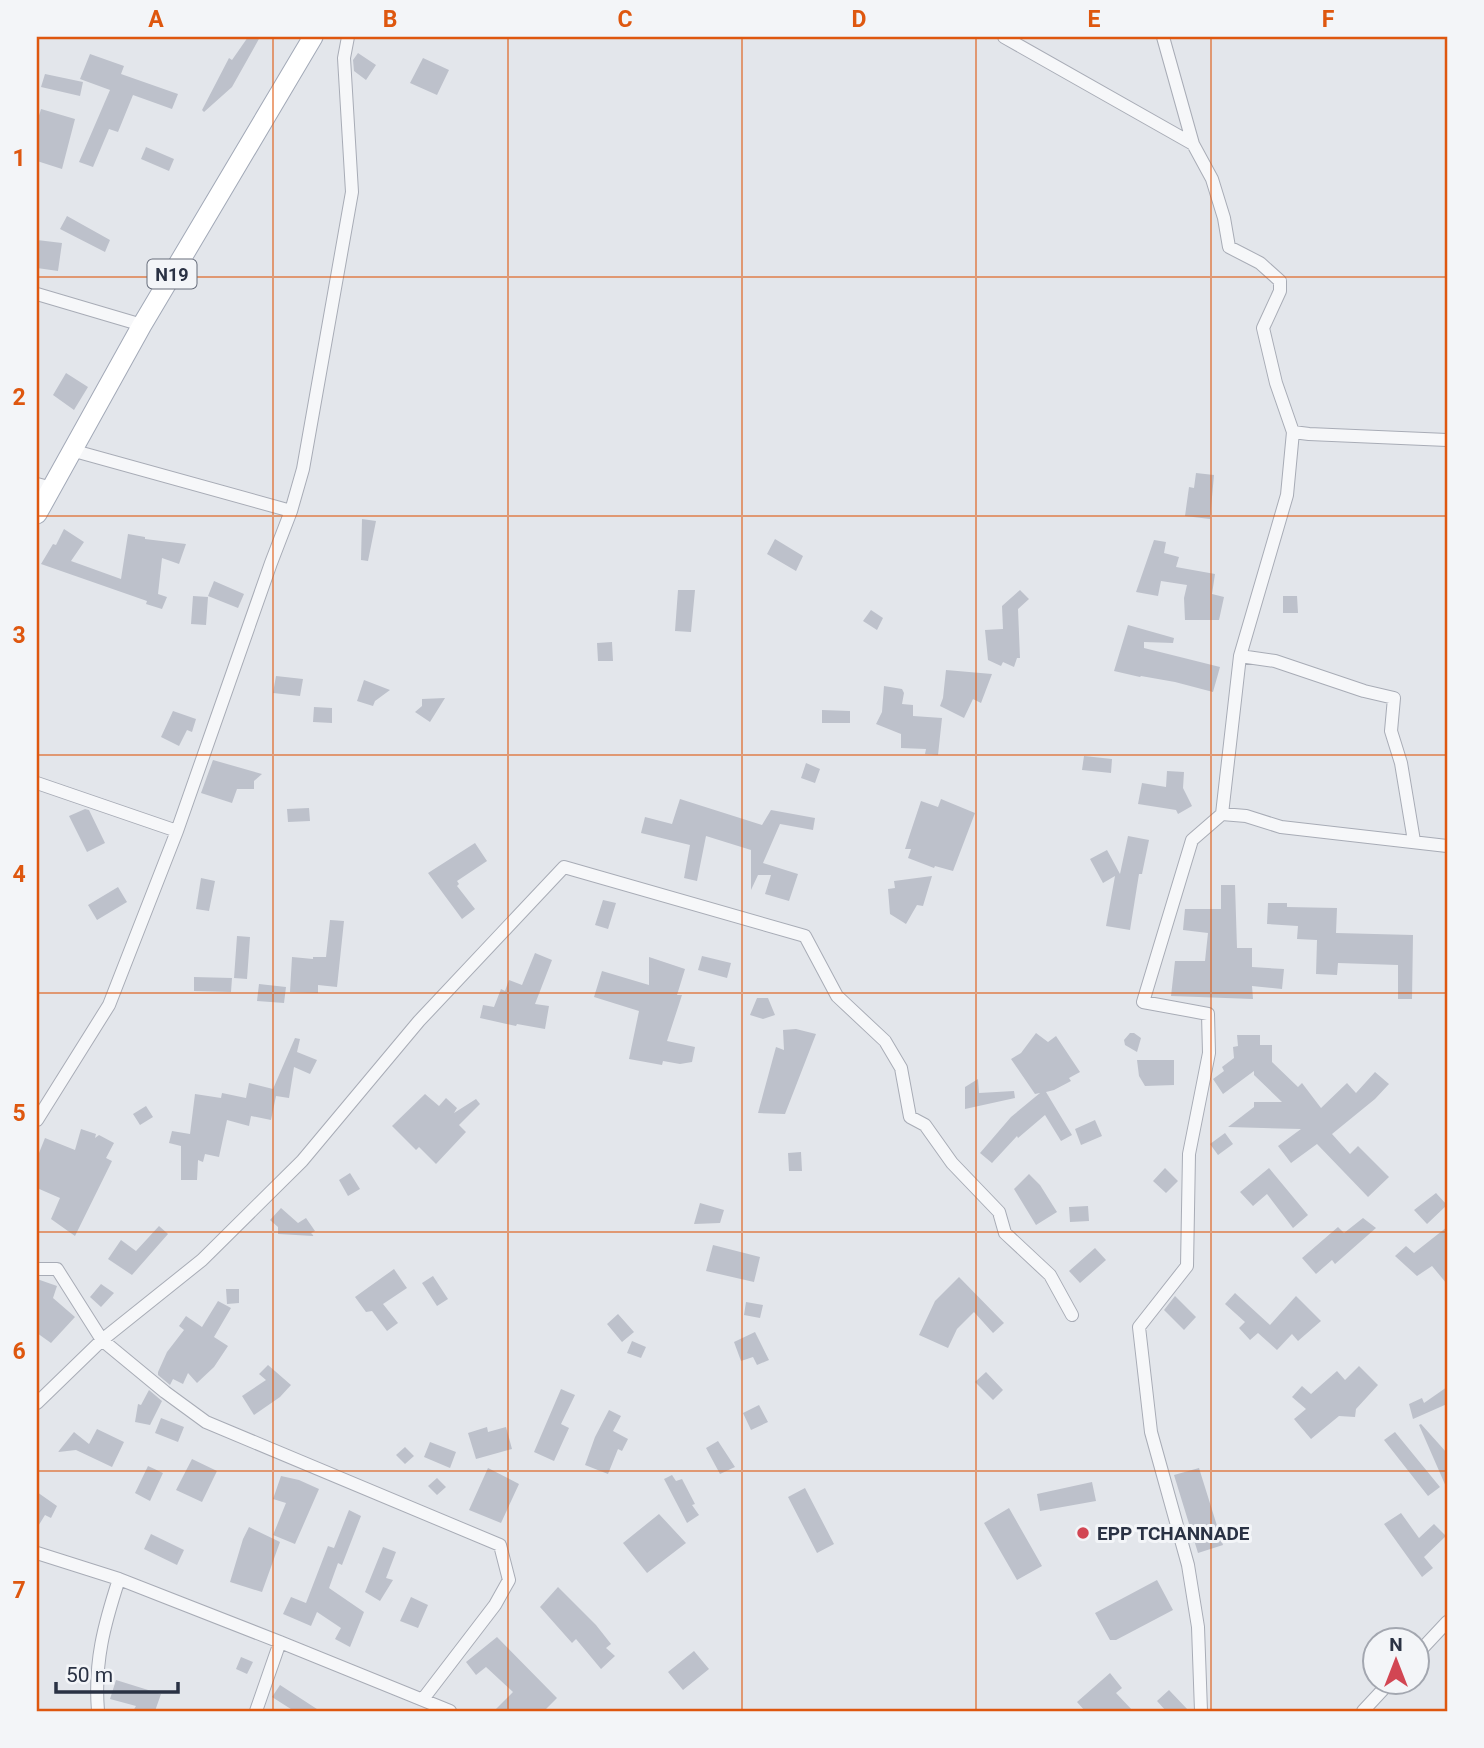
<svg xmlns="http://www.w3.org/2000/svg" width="1484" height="1748" font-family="Roboto,sans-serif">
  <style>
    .building { fill: #bdc1cb }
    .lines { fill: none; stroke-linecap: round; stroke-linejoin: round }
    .street-casing { stroke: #a8acb6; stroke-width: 14 }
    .primary-casing { stroke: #a2a9b7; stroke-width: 21 }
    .street { stroke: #f6f7f9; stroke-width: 12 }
    .primary { stroke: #fff; stroke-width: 19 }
    .grid { fill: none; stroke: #de570f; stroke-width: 2; stroke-opacity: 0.55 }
    .poi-dot { fill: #d24653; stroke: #f3f5f8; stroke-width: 2.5 }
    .labels { text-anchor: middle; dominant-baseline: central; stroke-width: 6; stroke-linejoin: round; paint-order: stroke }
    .shield { fill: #f3f5f8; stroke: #666c7a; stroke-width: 2 }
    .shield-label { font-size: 18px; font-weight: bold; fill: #2a3244 }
    .poi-label { font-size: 19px; font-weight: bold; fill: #2a3244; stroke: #f3f5f8; text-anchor: start }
    .neatline { fill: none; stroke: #de570f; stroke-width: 2.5 }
    .grid-label { font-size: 23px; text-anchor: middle; font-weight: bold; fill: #de570f }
  </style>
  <rect width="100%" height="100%" fill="#e3e6eb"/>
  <path class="building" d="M248 37H260L232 87 204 112 202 110 229 58 232 60Z
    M358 53 376 65 366 80 354 71 353 60Z
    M90 54 124 66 121 74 178 94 172 109 133 95 118 132 109 129 93 167 79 162 110 90 80 79Z
    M423 58 449 70 437 95 410 83Z
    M45 74 83 82 80 96 41 87Z
    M41 109 75 119 62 169 37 161V122Z
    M146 147 174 159 169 171 141 159Z
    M67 216 110 240 105 252 60 229Z
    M37 240 62 243 58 271 37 268Z
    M66 373 88 387 74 410 53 395Z
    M1196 473 1214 475 1210 519 1185 516 1189 487 1194 488Z
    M362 519 376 521 368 561 361 560Z
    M64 529 84 542 71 561 121 579 128 534 145 537V539L186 544 179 564 162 558 158 594 167 597 162 609 146 604 147 601 41 564 53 544 56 545Z
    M775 539 803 556 796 571 767 554Z
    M1154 540 1166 542 1164 553 1179 557 1176 567 1215 574 1212 594 1224 597 1219 620H1185L1184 598 1187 585 1161 581 1158 596 1136 592Z
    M214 581 244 594 238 608 208 596Z
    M678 590H695L691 632 675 631Z
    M1020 590 1029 599 1018 609 1020 658H1017L1014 667 1003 662 1001 666 988 660 985 630 1003 629 1002 606Z
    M193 596 208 597 206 625 191 624Z
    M1283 596H1297L1298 613H1283Z
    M871 610 883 618 877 630 863 621Z
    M1128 625 1174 638 1173 643 1144 642V648L1220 667 1213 692 1175 682 1141 676 1140 677 1114 671Z
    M612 642 613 661H598L597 643Z
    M946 670 992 674 981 703 973 699 964 718 940 706 943 698Z
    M276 676 303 679 300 696 273 693Z
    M364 680 390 690 375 701 373 706 357 701Z
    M884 686 902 689 904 693 902 704 913 705V716L942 718 938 755 925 754 926 749 901 748V734L876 724 882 712Z
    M445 698 430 722 415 712 422 706V699Z
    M314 707 332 708V723L313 722Z
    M822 710 850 711V723H822Z
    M173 711 196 719 192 732 187 730 179 746 161 737Z
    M1084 756 1112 759 1111 773 1082 770Z
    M213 760 262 774 254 781V789H237L232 803 201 793Z
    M806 763 820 769 815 783 801 778Z
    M1167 771 1184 772 1183 788 1192 806 1178 814 1176 810 1138 804 1142 783 1166 787Z
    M680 799 762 825 771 810 815 818 813 830 780 824 763 863 798 874 789 901 765 894 771 875H758L751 890V850L706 836 697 881 684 878 690 845 641 833 645 817 672 824Z
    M941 799 975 813 953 871 935 866 934 868 908 858 911 849H905L921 801 938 807Z
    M309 808 310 821 288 822 287 809Z
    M85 809 89 810 105 843 87 852 69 816Z
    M1128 836 1149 840 1142 874H1139L1130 930 1106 926 1115 876 1103 883 1090 859 1107 850 1120 874Z
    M475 843 487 861 457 881 459 884 457 886 475 909 462 919 428 873Z
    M932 876 923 906 917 905 906 924 890 914 888 889 895 888 894 881Z
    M201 878 215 881 209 911 196 909Z
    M1221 885H1235L1237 948H1252V967L1284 969 1282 989 1252 986 1253 999 1171 996 1175 961H1205L1208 933 1183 930 1185 909H1221Z
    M118 887 127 902 97 920 88 905Z
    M603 900 616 903 608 929 595 925Z
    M1268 903H1287V907L1337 908 1336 933 1413 935 1412 999H1398V965L1338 963 1337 975 1316 974 1317 940 1297 939 1298 926 1267 924Z
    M330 920 344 921 337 987 318 985V993L290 992 292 957 313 959V957H326Z
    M237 936 250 937 247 979 234 978Z
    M535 953 552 960 535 1004 549 1006 545 1029 517 1024 516 1026 480 1018 483 1005 494 1007 501 989 505 991 509 980 522 985Z
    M702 956 731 963 727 978 698 970Z
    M649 957 685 969 677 995H682L667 1041 695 1047 692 1062 680 1064 663 1061 662 1065 629 1059 639 1011 594 997 602 971 649 985Z
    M194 977 232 978 231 992 194 991Z
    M259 984 286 987 284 1003 257 1001Z
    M757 998H768L775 1015 763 1019 750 1015Z
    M796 1029 816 1034 785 1114 758 1113 776 1047 784 1050 783 1030Z
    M1036 1033 1048 1042 1056 1036 1080 1072 1069 1078 1071 1081 1054 1090 1046 1092 1072 1135 1061 1141 1045 1115 1018 1138 1017 1136 992 1163 980 1153 1011 1117 1040 1093 1035 1094 1011 1059 1021 1053Z
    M1130 1033H1134L1141 1038 1137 1052 1125 1045 1124 1040Z
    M1237 1035H1260V1045H1272V1062L1298 1087 1302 1083 1321 1108 1347 1083 1356 1093 1375 1072 1389 1084 1375 1099 1332 1134 1350 1154 1358 1146 1389 1177 1368 1197 1317 1144 1291 1163 1278 1146 1301 1129 1228 1127 1254 1107V1102H1282L1254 1075V1071L1223 1094 1213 1079 1224 1071 1222 1067 1234 1058 1233 1047 1238 1046Z
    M295 1038 300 1039 297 1052 317 1060 310 1074 294 1067 289 1098 276 1096 271 1120 251 1116 249 1126 227 1120 219 1157 205 1154 203 1162 198 1160 197 1180H181V1146L169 1143 172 1131 190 1134 195 1094 221 1098 222 1093 246 1098 249 1083 273 1089Z
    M1137 1060H1174V1085L1145 1086 1139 1076Z
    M978 1079 979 1093 1014 1091 1015 1098 965 1109V1087Z
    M425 1094 439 1106 446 1098 457 1108 454 1113 476 1099 480 1104 459 1125 466 1132 436 1164 419 1147 416 1150 392 1126Z
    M146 1106 153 1117 140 1125 133 1114Z
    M1095 1120 1102 1136 1081 1145 1075 1129Z
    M81 1129 96 1134 95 1138 99 1135 114 1143 106 1158 112 1161 75 1236 51 1219 60 1198 37 1188V1158L45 1138 75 1150Z
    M1225 1133 1233 1144 1218 1155 1210 1144Z
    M801 1152 802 1171H789L788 1153Z
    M1165 1168 1178 1181 1166 1193 1153 1181Z
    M1269 1168 1308 1215 1293 1228 1267 1194 1253 1206 1240 1192Z
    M350 1173 360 1189 348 1196 339 1180Z
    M1029 1174 1040 1185 1057 1212 1036 1225 1014 1189Z
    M1436 1193 1447 1205 1427 1224 1414 1210Z
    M700 1203 724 1210 720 1223 694 1224Z
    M1088 1206 1089 1221 1070 1222 1069 1207Z
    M281 1208 298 1223 306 1218 315 1231 311 1233 314 1236 278 1234V1227L270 1220Z
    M1363 1218 1376 1228 1335 1264 1332 1260 1316 1274 1302 1258 1338 1227 1344 1233Z
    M159 1226 168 1234 132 1275 108 1259 121 1240 136 1251Z
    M1447 1227V1284L1432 1266 1417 1276 1395 1256 1406 1246 1414 1253Z
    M713 1245 760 1257 754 1282 706 1271Z
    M1095 1248 1106 1260 1080 1283 1069 1271Z
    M394 1269 407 1288 383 1304 398 1323 387 1331 372 1311 366 1312 355 1297Z
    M433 1276 448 1299 437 1306 422 1283Z
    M959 1277 1004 1323 993 1333 974 1312 957 1329 948 1348 919 1335 935 1301Z
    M37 1279 57 1286 53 1298 75 1317 51 1343 37 1333Z
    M101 1284 114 1293 101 1307 90 1297Z
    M226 1289H239V1303L227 1304Z
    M1235 1293 1270 1325 1296 1296 1321 1321 1298 1341 1292 1334 1277 1350 1258 1333 1250 1340 1239 1328 1245 1322 1225 1304Z
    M1175 1296 1196 1317 1184 1330 1164 1310Z
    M218 1301 231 1308 214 1337 228 1346 214 1367 197 1383 188 1373 183 1384 173 1379 170 1385 158 1375V1372L167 1352 184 1330 179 1326 186 1316 202 1327Z
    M746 1302 763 1305 760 1318 744 1315Z
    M618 1314 634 1332 622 1342 607 1324Z
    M755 1332 769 1360 757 1365 753 1357 741 1361 734 1342Z
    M632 1341 646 1347 641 1358 627 1353Z
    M268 1365 291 1385 280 1397 254 1415 242 1396 266 1380 259 1374Z
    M1359 1366 1378 1385 1356 1409 1355 1417 1339 1416 1311 1439 1294 1419 1306 1409 1292 1397 1302 1386 1311 1394 1337 1371 1345 1380Z
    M986 1372 1003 1390 993 1400 975 1382Z
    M1447 1387V1404L1413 1419 1409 1404 1422 1398 1424 1403Z
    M561 1389 575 1395 561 1424 569 1428 554 1461 534 1452Z
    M149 1390 162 1401 150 1425 135 1422 138 1404 141 1405Z
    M759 1405 768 1422 751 1430 743 1413Z
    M609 1410 621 1416 613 1431 628 1439 622 1451 618 1449 608 1474 585 1465 595 1437Z
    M161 1418 184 1427 178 1442 155 1433Z
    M1421 1424 1447 1453V1489L1419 1425Z
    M487 1427 488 1432 506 1427 512 1449 476 1459 468 1433Z
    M97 1429 124 1442 112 1467 76 1450 58 1452 74 1432 89 1444Z
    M1395 1432 1440 1487 1428 1496 1384 1440Z
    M718 1441 735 1467 720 1474 706 1448Z
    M430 1442 456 1452 450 1468 424 1457Z
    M405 1447 414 1456 405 1464 396 1455Z
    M192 1459 217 1471 202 1502 176 1490Z
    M148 1466 163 1473 150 1501 135 1493Z
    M488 1468 519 1484 501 1523 469 1510Z
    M1199 1468 1223 1545 1198 1553 1174 1475Z
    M672 1475 676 1481 682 1479 695 1504 692 1505 699 1515 687 1523 664 1479Z
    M281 1476 299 1480 319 1489 295 1544 273 1535 286 1503 273 1499Z
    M437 1478 446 1487 437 1495 428 1486Z
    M1092 1482 1096 1501 1040 1511 1037 1494Z
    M805 1488 834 1544 817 1553 788 1497Z
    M37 1492 57 1506 51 1518 45 1515 37 1528Z
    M1009 1508 1042 1566 1017 1580 984 1523Z
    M349 1510 361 1516 342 1565 338 1563 329 1588 364 1612 350 1647 335 1639 341 1628 317 1612 311 1626 283 1614 291 1597 306 1603 328 1546 334 1548Z
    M1401 1513 1419 1538 1434 1524 1446 1536 1424 1557 1433 1568 1422 1577 1384 1524Z
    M659 1514 686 1543 647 1573 623 1543Z
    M249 1527 280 1542 262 1592 230 1582 243 1539Z
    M151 1534 184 1550 177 1565 144 1549Z
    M383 1547 396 1552 386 1578 393 1580 380 1601 365 1592Z
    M1157 1580 1173 1610 1116 1640H1110L1095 1613Z
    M558 1587 596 1625 611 1644 606 1648 615 1656 601 1669 576 1639 572 1643 540 1607Z
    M411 1597 428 1605 418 1628 400 1621Z
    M497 1637 557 1698 544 1711H494L513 1692 486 1667 476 1675 466 1662Z
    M694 1651 709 1669 683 1690 668 1672Z
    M241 1657 253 1662 247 1674 236 1669Z
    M1110 1673 1122 1688 1116 1693 1133 1711H1085L1077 1702Z
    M116 1680 161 1694 155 1711H133L136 1706 110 1699Z
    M280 1685 320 1711H294L272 1697Z
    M1169 1690 1189 1711H1166L1157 1701Z"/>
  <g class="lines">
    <defs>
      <path id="street" d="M1004 37 1193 144
        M1163 37 1193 144 1212 179 1224 218 1229 247 1260 263 1280 281V291L1263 328 1276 383 1293 432 1287 495 1240 656 1222 814 1192 840 1143 1002 1208 1014 1209 1053 1189 1154 1187 1266 1139 1327 1151 1432 1188 1565 1198 1627 1201 1711
        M37 294 142 325
        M1293 432 1309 434 1447 440
        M71 450 291 511
        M37 484 52 488
        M1240 656 1275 661 1364 691 1394 698 1391 731 1401 763 1414 841
        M37 783 177 831
        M1222 814 1246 816 1281 827 1447 846
        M37 1120 109 1005 177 831 271 563 291 511 303 469 352 192 344 58 348 37
        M37 1269H57L102 1340 165 1392 206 1422 500 1545 509 1580 495 1605 423 1699
        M37 1403 102 1340 202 1260 302 1161 419 1021 564 867 805 936 837 996 885 1041 901 1068 910 1117 925 1125 952 1163 999 1212 1005 1233 1050 1275 1072 1315
        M37 1553 119 1579 280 1642 450 1711
        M1418 1653 1447 1622
        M98 1711C94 1662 104 1625 119 1579
        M256 1711 280 1642
        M1363 1711 1390 1682"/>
      <path id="primary" d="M37 514 142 325 313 37"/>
    </defs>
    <use href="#street" class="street-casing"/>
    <use href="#primary" class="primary-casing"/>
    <use href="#street" class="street"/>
    <use href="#primary" class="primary"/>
  </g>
  <path class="grid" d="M273 37V1711M508 37V1711M742 37V1711M976 37V1711M1211 37V1711M37 277H1447M37 516H1447M37 755H1447M37 993H1447M37 1232H1447M37 1471H1447"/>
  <circle class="poi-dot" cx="1083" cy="1533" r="7"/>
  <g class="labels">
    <rect class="shield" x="147.5" y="259.5" width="49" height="29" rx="5"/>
    <g class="shield-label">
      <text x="172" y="274">N19</text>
    </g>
    <g class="poi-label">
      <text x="1097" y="1533">EPP TCHANNADE</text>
    </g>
  </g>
  <rect width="1484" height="1748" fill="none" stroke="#f3f5f8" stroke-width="77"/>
  <g transform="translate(1396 1661)"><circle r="33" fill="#f3f5f8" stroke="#a3a7b0" stroke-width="2"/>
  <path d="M0-5L12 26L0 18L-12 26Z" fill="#d24653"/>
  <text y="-10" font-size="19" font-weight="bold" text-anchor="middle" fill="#2a3244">N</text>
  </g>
  <path d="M56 1682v10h122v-10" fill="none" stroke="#2a3244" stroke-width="3.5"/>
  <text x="66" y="1682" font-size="21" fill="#2a3244" stroke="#f3f5f8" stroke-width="5" paint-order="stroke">50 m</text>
  <rect x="38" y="38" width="1408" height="1672" class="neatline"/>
  <g class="grid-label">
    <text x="156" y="27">A</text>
    <text x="390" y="27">B</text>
    <text x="625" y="27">C</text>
    <text x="859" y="27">D</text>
    <text x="1094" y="27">E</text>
    <text x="1328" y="27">F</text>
    <text x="19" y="166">1</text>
    <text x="19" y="405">2</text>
    <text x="19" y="643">3</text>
    <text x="19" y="882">4</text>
    <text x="19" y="1121">5</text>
    <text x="19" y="1359">6</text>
    <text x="19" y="1598">7</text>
  </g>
</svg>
